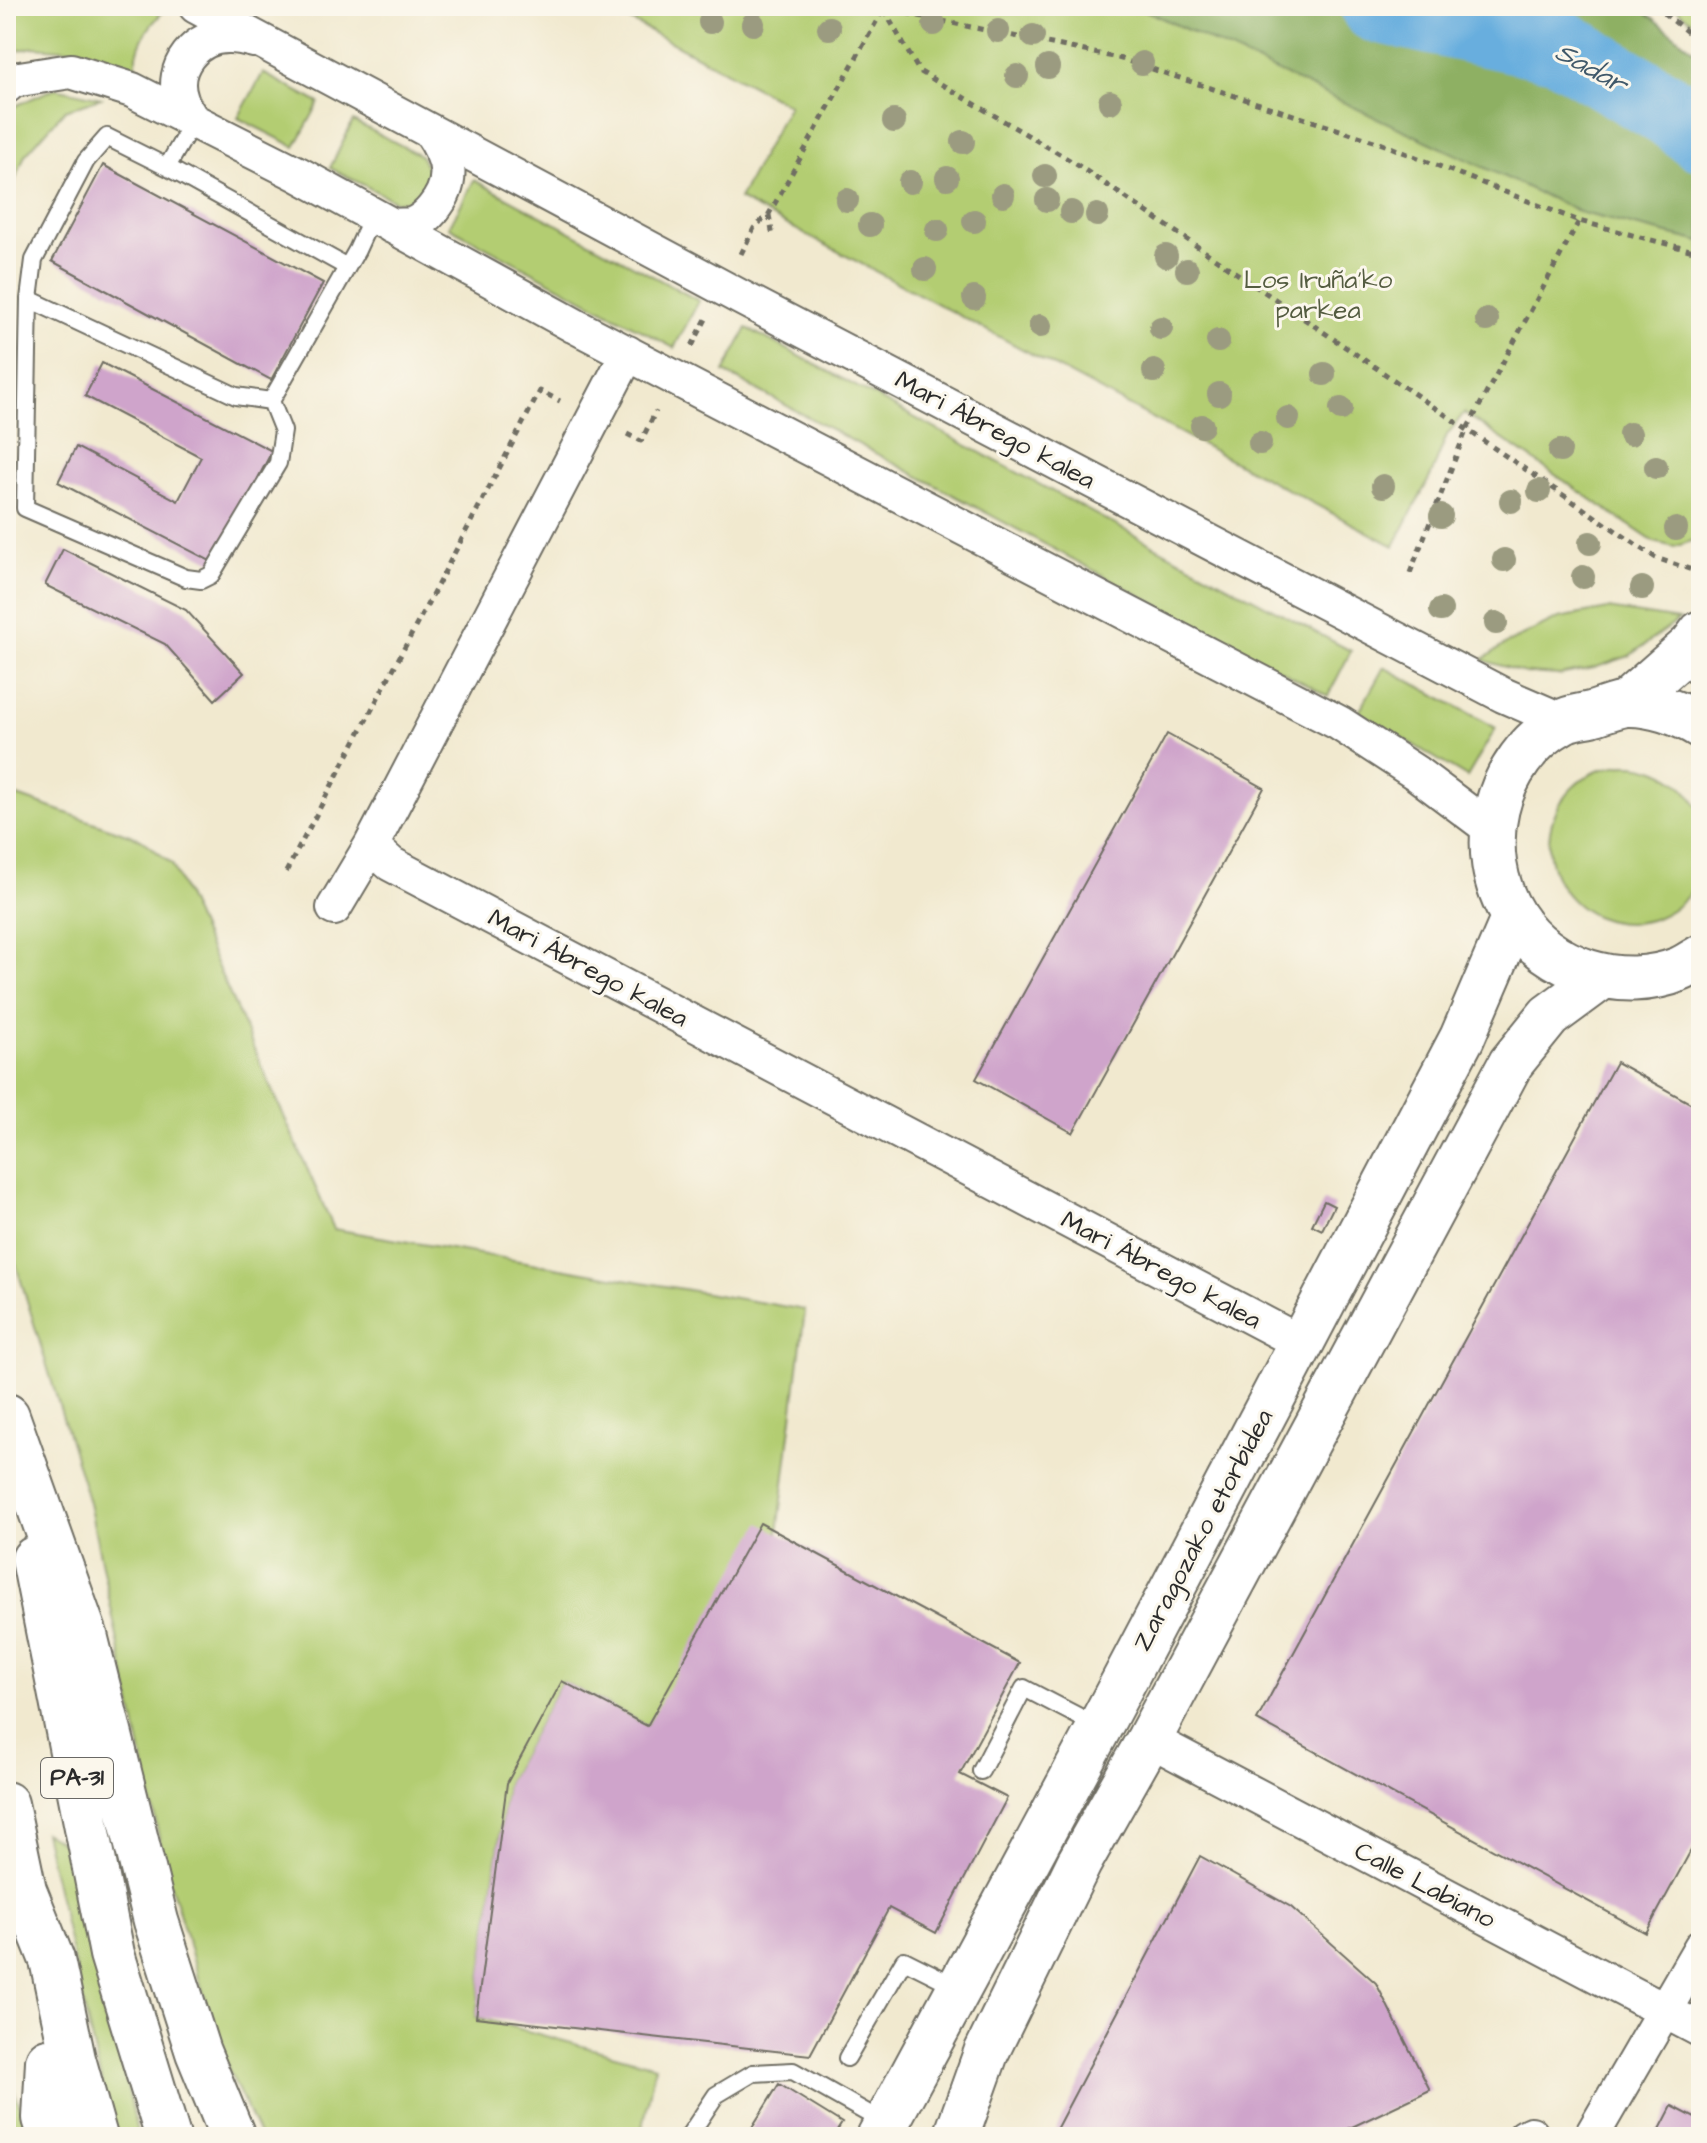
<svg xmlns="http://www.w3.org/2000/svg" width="1707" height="2143" font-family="'Architects Daughter',sans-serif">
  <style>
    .green { fill: #b3cd72; stroke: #6f7c4e; stroke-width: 2 }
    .forest { fill: #8eb064; stroke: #5c6e48; stroke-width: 2 }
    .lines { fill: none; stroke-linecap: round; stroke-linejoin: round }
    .river { stroke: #68aede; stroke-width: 74 }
    .building { fill: #cfa4cb }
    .lane-casing { stroke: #706e64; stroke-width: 20 }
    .street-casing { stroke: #706e64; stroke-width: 38 }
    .secondary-casing { stroke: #706e64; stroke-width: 48 }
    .highway-casing { stroke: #706e64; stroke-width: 48 }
    .path { stroke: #706e64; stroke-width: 5; stroke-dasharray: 6 6; stroke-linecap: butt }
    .lane { stroke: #fff; stroke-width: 16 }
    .street { stroke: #fff; stroke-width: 34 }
    .secondary { stroke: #fff; stroke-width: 44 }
    .highway { stroke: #fff; stroke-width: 44 }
    .tree { fill: #9b9b80 }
    .labels { text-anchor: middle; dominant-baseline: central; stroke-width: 6; stroke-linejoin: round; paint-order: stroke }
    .shield { fill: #fbf7ec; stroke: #696865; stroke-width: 2 }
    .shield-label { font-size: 24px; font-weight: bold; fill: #2b2b2b }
    .park-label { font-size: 26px; fill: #545c40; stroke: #fbf7ec }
    .street-label { font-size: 26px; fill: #2b2b2b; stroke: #fbf7ec }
    .water-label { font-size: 28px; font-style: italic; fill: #40596a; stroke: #fbf7ec }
  </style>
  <rect width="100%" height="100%" fill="#fbf7ec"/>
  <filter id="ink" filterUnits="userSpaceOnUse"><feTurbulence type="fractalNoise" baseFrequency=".0125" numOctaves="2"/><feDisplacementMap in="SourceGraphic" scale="16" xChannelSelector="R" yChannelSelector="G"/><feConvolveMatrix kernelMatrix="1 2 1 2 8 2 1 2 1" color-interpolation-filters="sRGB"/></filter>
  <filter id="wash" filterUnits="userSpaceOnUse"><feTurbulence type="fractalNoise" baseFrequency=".006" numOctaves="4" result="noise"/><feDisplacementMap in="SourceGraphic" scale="32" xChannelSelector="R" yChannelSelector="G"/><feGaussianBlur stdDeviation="1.8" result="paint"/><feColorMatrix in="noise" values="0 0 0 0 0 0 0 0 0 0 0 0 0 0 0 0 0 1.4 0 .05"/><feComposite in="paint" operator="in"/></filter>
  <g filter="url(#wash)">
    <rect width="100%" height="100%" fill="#f1e9cf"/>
    <path class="green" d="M6 6H169C145 29 136 43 134 77L83 51 34 47 6 53Z
      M603 6H1136L1582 213 1701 242V538L1674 547 1654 542 1464 413 1447 435 1431 475 1394 546 739 199 789 105Z
      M1673 6H1696L1701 10V29Z
      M263 73 319 103 295 147 238 118Z
      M55 88 101 98 65 110 25 155 6 203V110Z
      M353 121 420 155 429 172 427 189 415 199 397 202 330 168Z
      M474 180 699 301 674 348 449 227Z
      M747 328 1351 651 1328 696 724 372Z
      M1608 609 1679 620 1629 656 1594 668 1559 675 1525 673 1482 660 1509 642 1559 618Z
      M1384 667 1496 728 1467 777 1359 712Z
      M1549 844a79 79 0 1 1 158 0a79 79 0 1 1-158 0Z
      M6 792 141 839 172 864 334 1229 805 1310 778 1533 647 1726 562 1681 507 1783 476 2017 655 2066 641 2137H260L223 2058 165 1866 89 1503 6 1232Z
      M44 1832 77 1851 138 2137H114Z
      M6 2069 32 2137H6Z"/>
    <path class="forest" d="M1136 6H1638L1701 56V242L1582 213Z"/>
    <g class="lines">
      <path class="river" d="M1377 6 1560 46 1678 116 1701 134"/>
    </g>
    <g id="blocks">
      <path class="building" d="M103 165 323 283 271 380 52 261Z
        M102 363 272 451 214 563 58 482 76 447 178 501 201 457 85 396Z
        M63 549 186 610 244 673 215 700 165 644 45 585Z
        M1167 734 1264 788 1073 1133 976 1079Z
        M1616 1062 1701 1109V1832L1646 1933 1257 1720Z
        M1324 1201 1334 1206 1322 1230 1312 1225Z
        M760 1523 1020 1663 960 1774 1007 1798 936 1933 889 1908 810 2055 476 2017 507 1783 562 1681 647 1726Z
        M1200 1856 1291 1907 1376 1983 1430 2090 1331 2137H1052Z
        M779 2084 842 2123 833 2137H746Z
        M1672 2106 1701 2121V2137H1656Z"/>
    </g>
  </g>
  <g filter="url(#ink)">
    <use href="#blocks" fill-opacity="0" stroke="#706e64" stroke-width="2"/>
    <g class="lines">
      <defs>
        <path id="lane" d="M193 122 167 167 107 137 86 161 34 260 29 299 25 508 186 578 201 580 211 575 278 463 283 431 271 401
          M167 167 347 267
          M29 299 236 396 271 401 357 250 373 215
          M981 1771 1024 1688 1099 1727
          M847 2058 904 1960 958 1987
          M688 2137 716 2095 753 2073 793 2071 885 2123"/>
        <path id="street" d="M196 6 740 297 1503 695 1563 721
          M6 86 13 80 71 71 132 90 298 174 575 326 1339 723 1416 773 1492 830
          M193 122C189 115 183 107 181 100 169 68 196 35 229 36 237 36 246 38 254 40
          M392 226C398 225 406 226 412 225 420 222 428 215 433 209 455 182 450 160 431 132
          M628 353 371 846 391 864 1301 1343
          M334 908 371 846
          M1149 1739 1701 2030
          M1525 2137 1531 2134
          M1591 2137 1701 1947"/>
        <path id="secondary" d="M1625 704 1692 645 1701 633
          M1701 726C1680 713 1651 703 1626 704 1615 705 1602 711 1591 714 1582 716 1570 717 1562 722 1494 759 1472 852 1514 917 1548 970 1622 993 1680 969 1687 966 1694 961 1701 957
          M879 2137 1106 1715 1462 1038 1514 917
          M956 2137 986 2053 1079 1863 1149 1739 1511 1063 1549 1016 1602 977"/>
        <path id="highway" d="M7 1416 85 1635 156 1921 198 2052 233 2137
          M34 1559 112 1954 168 2137
          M6 1804 24 1890 52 1960 73 2059 95 2137
          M48 2061 45 2118 51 2137"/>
      </defs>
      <use href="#lane" class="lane-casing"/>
      <use href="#street" class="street-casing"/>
      <use href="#secondary" class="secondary-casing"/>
      <use href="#highway" class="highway-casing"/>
      <path class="path" d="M871 6 1118 58 1380 143 1579 221 1701 253
        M1655 6 1701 43
        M884 10 919 71 1073 162 1656 558 1692 570 1701 565
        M769 215 773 237
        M741 254 754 228 769 214 885 6
        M692 346 706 319
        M627 434 641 441 656 411
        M1410 573 1466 431 1579 221
        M286 872 540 391 560 401"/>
      <use href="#lane" class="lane"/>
      <use href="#street" class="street"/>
      <use href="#secondary" class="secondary"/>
      <use href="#highway" class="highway"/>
    </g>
    <g class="tree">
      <circle cx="710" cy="22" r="12"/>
      <circle cx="753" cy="24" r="12"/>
      <circle cx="934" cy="24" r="12"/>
      <circle cx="829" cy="28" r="12"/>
      <circle cx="998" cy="31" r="12"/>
      <circle cx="1033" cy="36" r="12"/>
      <circle cx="1142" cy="63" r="12"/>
      <circle cx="1048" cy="67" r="12"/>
      <circle cx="1017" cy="76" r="12"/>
      <circle cx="1110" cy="102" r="12"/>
      <circle cx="894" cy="121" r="12"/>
      <circle cx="963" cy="142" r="12"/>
      <circle cx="1045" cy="176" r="12"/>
      <circle cx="947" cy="178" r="12"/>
      <circle cx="910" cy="182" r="12"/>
      <circle cx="1003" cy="195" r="12"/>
      <circle cx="847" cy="200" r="12"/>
      <circle cx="1047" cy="200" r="12"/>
      <circle cx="1071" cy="212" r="12"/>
      <circle cx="1097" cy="215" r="12"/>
      <circle cx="974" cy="221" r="12"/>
      <circle cx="870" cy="225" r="12"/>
      <circle cx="937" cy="230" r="12"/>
      <circle cx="1166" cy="256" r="12"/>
      <circle cx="925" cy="269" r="12"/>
      <circle cx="1187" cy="270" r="12"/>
      <circle cx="974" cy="298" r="12"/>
      <circle cx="1487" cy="320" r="12"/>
      <circle cx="1040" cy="326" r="12"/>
      <circle cx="1161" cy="328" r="12"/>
      <circle cx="1218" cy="341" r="12"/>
      <circle cx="1154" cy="371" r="12"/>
      <circle cx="1324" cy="374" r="12"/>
      <circle cx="1219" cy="394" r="12"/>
      <circle cx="1341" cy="409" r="12"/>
      <circle cx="1288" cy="418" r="12"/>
      <circle cx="1202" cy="426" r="12"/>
      <circle cx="1630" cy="434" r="12"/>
      <circle cx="1260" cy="443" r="12"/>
      <circle cx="1560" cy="451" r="12"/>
      <circle cx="1656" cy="467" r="12"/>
      <circle cx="1383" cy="486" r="12"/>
      <circle cx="1539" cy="491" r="12"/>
      <circle cx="1511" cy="501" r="12"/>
      <circle cx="1441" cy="516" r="12"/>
      <circle cx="1676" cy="529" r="12"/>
      <circle cx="1590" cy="543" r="12"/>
      <circle cx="1504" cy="560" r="12"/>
      <circle cx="1583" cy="577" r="12"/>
      <circle cx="1642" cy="588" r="12"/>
      <circle cx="1441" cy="610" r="12"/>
      <circle cx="1496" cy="623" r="12"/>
    </g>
  </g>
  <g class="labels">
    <rect class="shield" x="41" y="1758" width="72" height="40" rx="6"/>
    <g class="shield-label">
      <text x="77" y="1778">PA-31</text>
    </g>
    <g class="park-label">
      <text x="1318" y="280">Los Iruña'ko<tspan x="1318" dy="30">parkea</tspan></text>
    </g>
    <g class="street-label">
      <text transform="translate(995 430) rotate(28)">Mari Ábrego kalea</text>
      <text transform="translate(588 968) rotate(28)">Mari Ábrego kalea</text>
      <text transform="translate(1161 1270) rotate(28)">Mari Ábrego kalea</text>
      <text transform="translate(1203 1530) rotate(-62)">Zaragozako etorbidea</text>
      <text transform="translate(1425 1885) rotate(28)">Calle Labiano</text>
    </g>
    <g class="water-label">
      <text transform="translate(1591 68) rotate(29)">Sadar</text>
    </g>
  </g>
  <rect width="1707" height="2143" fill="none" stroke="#fbf7ec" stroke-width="32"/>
</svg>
